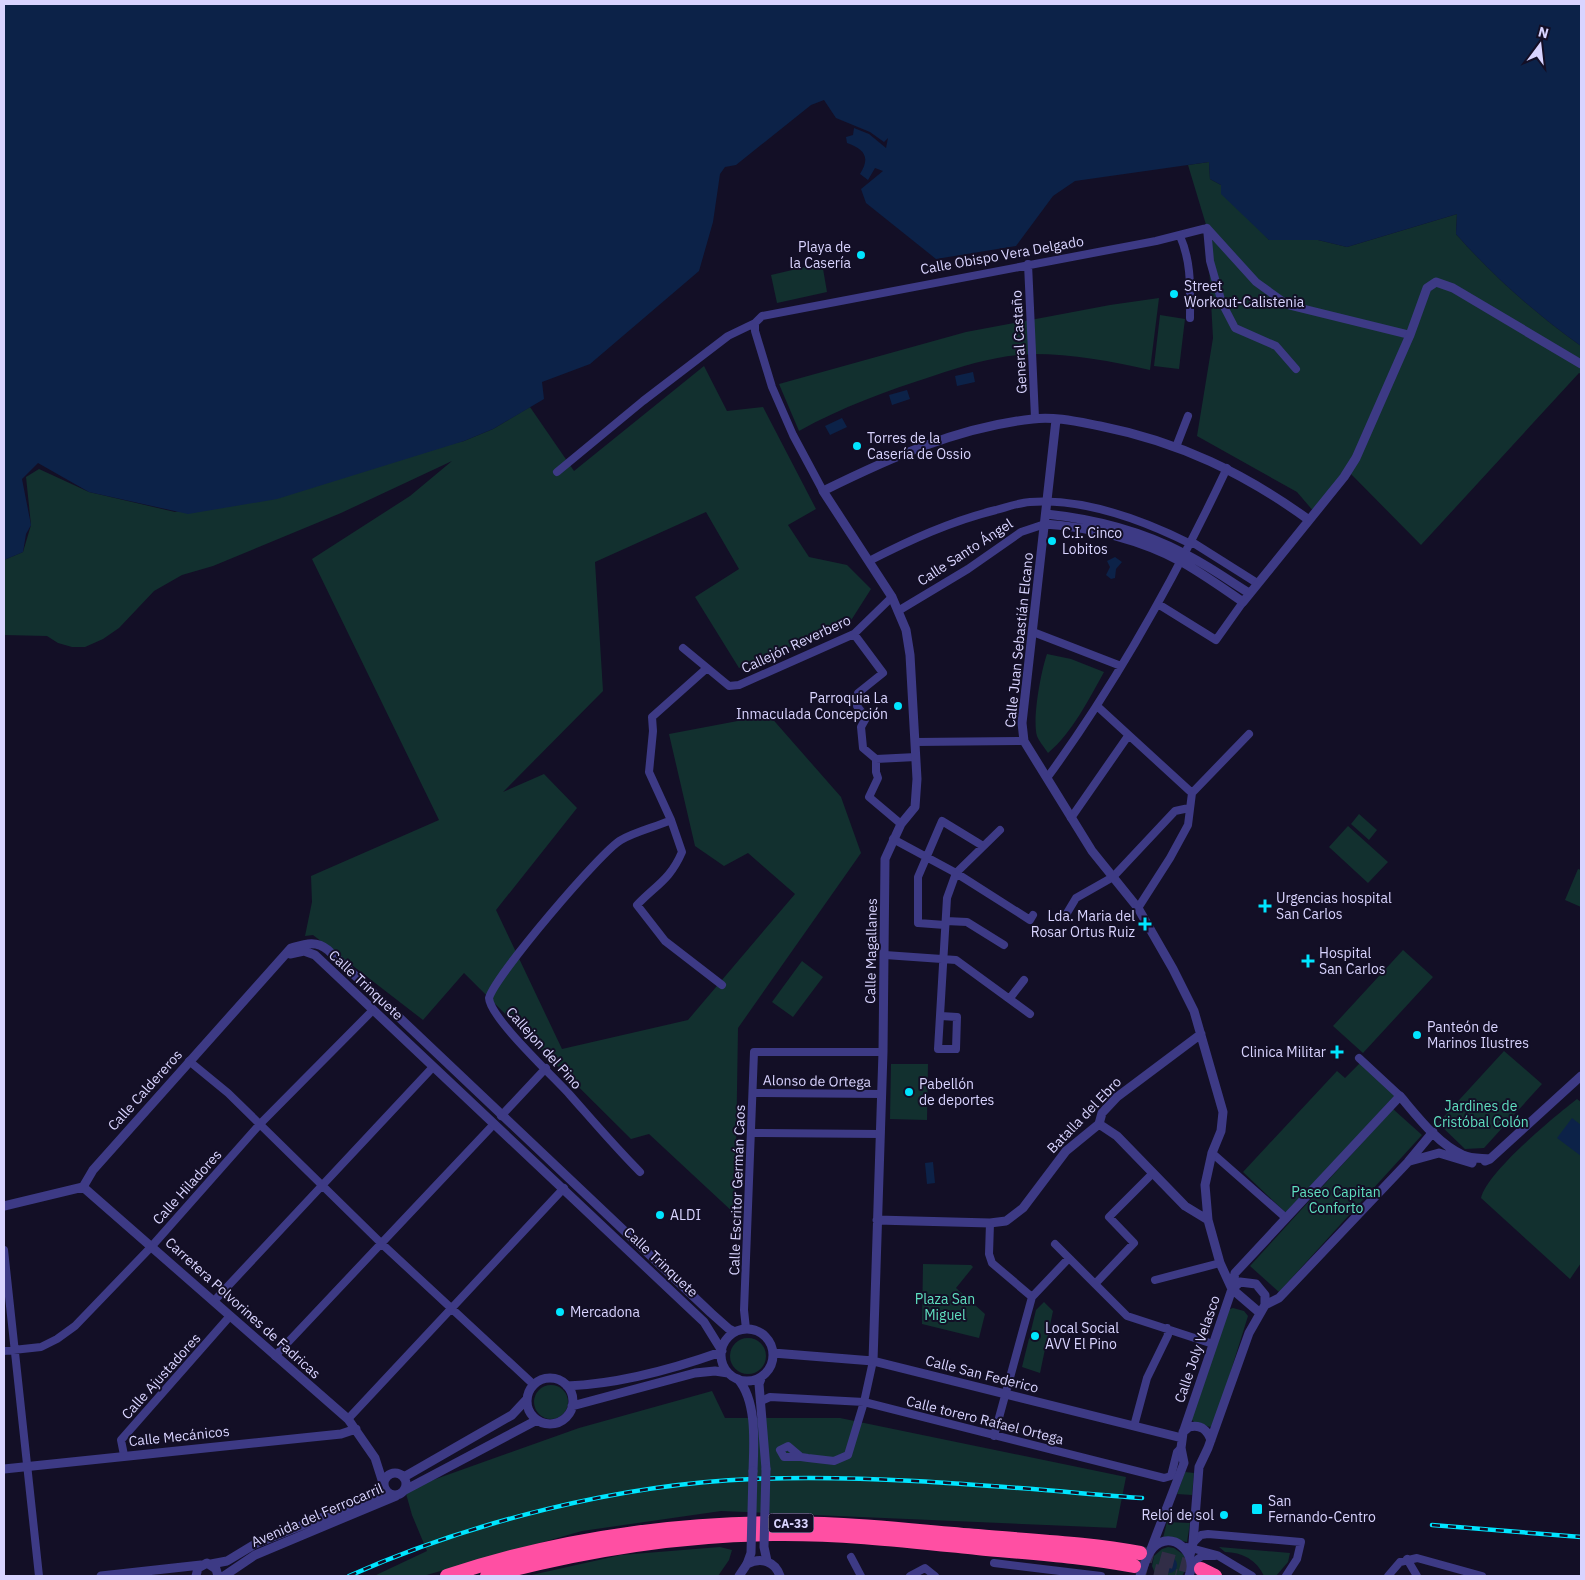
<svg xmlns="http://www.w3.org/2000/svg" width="1585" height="1580" font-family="'IBM Plex Sans',sans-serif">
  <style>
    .green { fill: #12302f }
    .water { fill: #0c2248 }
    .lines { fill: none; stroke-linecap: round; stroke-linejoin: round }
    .motorway-tunnel { stroke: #312d47; stroke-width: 14; stroke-dasharray: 14 7; stroke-linecap: butt }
    .minor { stroke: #3d3a85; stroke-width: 8 }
    .tertiary { stroke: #3d3a85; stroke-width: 9 }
    .motorway { stroke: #ff4fa3; stroke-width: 14 }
    .rail-casing { stroke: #00e5ff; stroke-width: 4.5 }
    .rail { stroke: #130f26; stroke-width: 2.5; stroke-dasharray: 8; stroke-linecap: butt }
    .tertiary-bridge { stroke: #3d3a85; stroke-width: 9 }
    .poi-dot { fill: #00e5ff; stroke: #130f26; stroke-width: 2 }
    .labels { text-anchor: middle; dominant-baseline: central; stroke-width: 4; stroke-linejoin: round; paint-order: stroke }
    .shield { fill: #130f26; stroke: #9e99be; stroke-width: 1 }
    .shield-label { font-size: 12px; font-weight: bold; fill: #d9d4ff }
    .poi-label { font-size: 14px; fill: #d9d4ff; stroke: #130f26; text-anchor: start }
    .street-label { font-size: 14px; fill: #d9d4ff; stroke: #130f26 }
    .park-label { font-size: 14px; fill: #5fe0c0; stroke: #130f26 }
  </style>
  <rect width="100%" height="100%" fill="#130f26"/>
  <path class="green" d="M1209 162 1210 179 1221 185 1269 240H1318L1347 247 1457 214 1456 234C1494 277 1535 313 1581 346V374L1579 373 1421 545 1348 471 1315 513 1297 492 1197 436 1213 338 1207 228 1188 165Z
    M822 263 827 292 777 303 771 275Z
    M1159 298 1150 370C1111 361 1073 354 1033 354 999 355 965 365 933 376 886 391 842 407 799 431L779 384 966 332 1110 305Z
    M1160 315 1185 319 1179 369 1154 366Z
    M704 366 727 411 763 407 816 509 788 525 809 557 847 565 871 589 850 622 739 668 695 597 739 569 706 512 595 562 603 691 503 792 544 774 577 808 496 910 562 1049 688 1020 795 894 748 853 724 866 695 846 669 734 769 715 841 797 861 853 738 1028 735 1214 649 1134 631 1139 464 973 423 1020 313 935 305 936 312 902 311 876 439 820 312 559 410 496 452 461 341 513 213 566 182 575 154 591 119 628 103 639 85 647H72L58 643 47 636 4 635V560L23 552 31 525 26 477 39 469 89 492 175 512 464 441 493 429 530 407 574 471Z
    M1047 654 1071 659 1104 672C1089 699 1072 733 1048 753 1044 747 1039 741 1037 736 1032 719 1041 671 1047 654Z
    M1359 814 1377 830 1369 840 1351 824Z
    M1348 826 1388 862 1368 883 1329 847Z
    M1578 869 1581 870V907L1565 900Z
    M1403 950 1433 977 1363 1053 1333 1026Z
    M802 961 823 977 793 1017 772 1002Z
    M1504 1051 1542 1084 1484 1148 1465 1149 1438 1123Z
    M1360 1063 1395 1095 1286 1213 1243 1172 1337 1071 1345 1078Z
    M891 1064H928L927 1120 890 1119Z
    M1577 1099 1581 1102V1263L1570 1279 1481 1198C1488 1171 1554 1117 1577 1099Z
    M1393 1109 1422 1135 1279 1292 1250 1266Z
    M923 1264 971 1265 973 1267 956 1288 985 1314 979 1338 922 1324Z
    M1044 1302 1053 1311 1040 1373 1022 1367 1036 1310Z
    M1233 1308 1244 1311 1248 1316 1214 1425 1210 1427 1194 1422 1191 1419 1227 1310Z
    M730 1356a18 18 0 1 1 36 0a18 18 0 1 1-36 0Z
    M534 1402a17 17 0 1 1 34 0a17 17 0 1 1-34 0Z
    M712 1391 725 1418H840L1126 1477 1116 1528 721 1511 582 1531 423 1576H374L427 1551 412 1515 405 1490 579 1428Z
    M1185 1472 1194 1473 1192 1495 1177 1494Z
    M1167 1522 1190 1523 1187 1542 1163 1538Z
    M720 1547 732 1550 729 1560 718 1576H527L621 1555Z
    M1168 1547 1174 1548 1184 1555 1187 1567 1182 1576H1156L1152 1566 1154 1556 1162 1549Z
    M1219 1547 1290 1553 1288 1562 1276 1576H1264C1257 1560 1242 1552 1225 1552Z"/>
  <path class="water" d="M4 4H1581V346C1535 313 1494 277 1456 234L1457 214 1347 247 1318 240H1269L1221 194V185L1210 179 1209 162 1075 181 1053 196 1016 246 936 259 866 203 861 189 883 171 875 168 868 180 860 174C871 157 864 149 847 143L846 137 853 135 854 128 869 134 886 148 888 138 884 142 870 132 836 118 824 100 811 105 736 165 725 167 720 174 713 222 699 271 590 364 542 382 544 399 493 429 464 441 277 499 188 514 89 492 38 463 22 479 31 525 26 534 23 552 4 560Z
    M973 372 975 382 957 386 955 376Z
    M907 390 910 399 892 405 889 395Z
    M842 418 847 427 830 435 825 426Z
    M1115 557 1122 562 1116 569 1115 578 1111 579 1106 575 1110 567 1107 561Z
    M1572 1118 1581 1125V1156L1557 1138Z
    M933 1162 935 1183 927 1184 925 1163Z
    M1161 1565a8 8 0 1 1 16 0a8 8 0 1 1-16 0Z"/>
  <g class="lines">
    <path class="motorway-tunnel" d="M1140 1553 1201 1569
      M1134 1566 1176 1576"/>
    <path class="minor" d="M1207 228 1256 282 1288 305 1410 335
      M1207 228 1210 261 1222 303 1235 328 1276 346 1296 369
      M1180 236C1192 263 1190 290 1190 318
      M1028 264 1035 418
      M1176 447 1188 416
      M557 472 643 401 728 336 755 323
      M823 491 793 435 772 387 755 331V323L762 316 1156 241 1207 228
      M1192 542 1257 583
      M869 561C910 540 951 521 996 510 1007 507 1018 503 1030 502 1084 498 1143 520 1191 544
      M1158 604 1216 640 1243 602
      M898 611 968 569 1021 532 1045 524
      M1033 632 1121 666
      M854 634 883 673 858 693 857 706 866 718 861 727 863 748 876 759
      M683 648 729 686 739 685 854 634 892 597
      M707 668 652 717 653 731 649 772 671 820 682 852C670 880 656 885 637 905L665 941 722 985
      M1097 706 1192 793
      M915 742 1024 741
      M876 759V772L878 778 869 797 901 824
      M876 759 916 757
      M1047 778C1118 681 1176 576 1227 468
      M1192 793 1249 734
      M1071 818 1128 736
      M893 839 956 873 1030 920 1033 915
      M1138 908 1170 858 1188 825 1192 793
      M1067 913 1076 898 1113 877 1175 811 1189 808
      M946 921 967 922 1004 945
      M945 925 918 923V877L942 821 983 846
      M885 955 956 960 1030 1014
      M1010 998 1024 980
      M941 1016 957 1017 956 1049H938L947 898 956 873 1000 830
      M1359 1058 1400 1096
      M189 1061 228 1093 382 1244 533 1384
      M753 1093 881 1094
      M501 1116 546 1068
      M751 1133 880 1134
      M1212 1153 1286 1218
      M640 1172C615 1147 593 1121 570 1095 554 1077 490 1018 489 998 495 976 601 851 621 840 637 831 656 827 671 820
      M990 1223 989 1254 992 1263 1032 1297
      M1055 1244 1127 1316 1213 1344
      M4 1250 39 1576
      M1155 1280 1220 1263
      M1095 1284 1134 1243 1109 1217 1153 1173
      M214 1301 433 1067
      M746 1329 744 1310 754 1052H883
      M4 1351 41 1347 57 1339 75 1326 152 1246 260 1124 373 1010
      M275 1356 494 1124
      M761 1401 770 1397 864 1402 1164 1478 1171 1476 1177 1452 1181 1448
      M348 1419 564 1188
      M1134 1426 1147 1378 1168 1335 1167 1328
      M994 1436 1032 1297 1069 1258
      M124 1455 121 1440 230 1316
      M801 1457H784L780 1450 788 1446 801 1457 808 1458 834 1461 848 1455 864 1402 873 1361
      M1193 1543 1201 1535 1208 1534 1301 1542 1297 1559 1286 1576
      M1187 1547 1217 1555 1252 1576
      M851 1557 861 1576
      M1407 1559 1417 1576
      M994 1563 1101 1576
      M1192 1563 1202 1556H1215
      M910 1576 925 1568 935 1576
      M1388 1576 1400 1562 1417 1558 1482 1576"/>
    <path class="tertiary" d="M1056 420 1022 723 1024 741 1092 851 1138 908 1173 969 1194 1011 1223 1112 1221 1131 1212 1153 1205 1185 1208 1220 1220 1263 1232 1289 1260 1313
      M1046 514C1094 519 1141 531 1183 553 1206 564 1228 580 1249 593
      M1045 524C1090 527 1142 540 1182 562 1203 574 1223 588 1243 602L1344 477 1356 458 1410 335 1427 288 1436 282 1453 288 1581 364
      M290 954 304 951 315 955 704 1322 722 1351
      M1099 1124 1117 1136 1185 1206 1208 1220
      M1410 1161 1439 1153 1472 1163
      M1485 1161 1490 1159 1581 1076
      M83 1187 348 1419 375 1458 383 1483
      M4 1206 83 1187 93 1170 291 948C305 944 316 940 328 950L711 1313 729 1329 735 1332
      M877 1220 990 1223 1006 1221 1023 1208 1066 1151 1099 1124 1102 1113 1117 1097 1201 1034
      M1265 1305 1279 1298 1408 1162 1433 1132
      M721 1355a26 26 0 1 1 52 0a26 26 0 1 1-52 0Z
      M773 1353 873 1361 1182 1438
      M873 1361 883 1052 885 859 901 824 915 807 917 779 910 655 906 630 892 597 823 491C890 458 958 427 1033 419 1054 416 1079 422 1100 426 1180 442 1244 473 1309 520
      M762 1376 759 1384 766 1469
      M527 1401a23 23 0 1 1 46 0a23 23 0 1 1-46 0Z
      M738 1379C757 1401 754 1443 753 1471
      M567 1386C619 1384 673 1369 721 1352
      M572 1406 695 1373 715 1371 728 1373
      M1183 1432 1189 1427C1201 1424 1207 1430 1211 1440
      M4 1469 341 1434 356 1429
      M384 1484a11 11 0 1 1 22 0a11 11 0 1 1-22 0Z
      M404 1477 512 1415 526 1400
      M405 1490 537 1420
      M1151 1549 1184 1463 1181 1448 1183 1433 1232 1289 1235 1273 1400 1096C1417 1116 1438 1144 1463 1155 1471 1159 1481 1158 1490 1159
      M1190 1555 1193 1543 1199 1467 1208 1448 1249 1333 1265 1305V1295L1256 1284 1240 1282 1232 1289
      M211 1564 227 1561 255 1544 386 1492
      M101 1576 201 1565
      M196 1576 198 1568 207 1563 216 1569 218 1576
      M224 1576 255 1555 396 1496
      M739 1576 747 1564C761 1557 775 1561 780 1576
      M1140 1576C1144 1567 1146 1555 1153 1548 1172 1528 1199 1554 1189 1576"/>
    <path class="motorway" d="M1201 1569 1215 1576
      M447 1576C567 1536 698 1519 824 1524 875 1526 927 1532 978 1536 1032 1541 1087 1543 1140 1553
      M487 1576C580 1551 676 1535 773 1534 841 1533 909 1541 977 1548 1029 1553 1082 1556 1134 1566"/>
    <defs>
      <path id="rail" d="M1432 1525 1581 1537
        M349 1576C470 1522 621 1484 753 1479 883 1474 1013 1488 1142 1498"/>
    </defs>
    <use href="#rail" class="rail-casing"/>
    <use href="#rail" class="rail"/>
    <path class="tertiary-bridge" d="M766 1469 764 1547 767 1561
      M747 1564 751 1553 753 1471"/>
  </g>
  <g class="poi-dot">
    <circle cx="861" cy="255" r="5"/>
    <circle cx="1174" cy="294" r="5"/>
    <circle cx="857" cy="446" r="5"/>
    <circle cx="1052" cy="541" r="5"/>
    <circle cx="898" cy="706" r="5"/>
    <path d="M1262.5 898.5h5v5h5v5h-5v5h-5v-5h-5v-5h5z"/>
    <path d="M1142.5 916.5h5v5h5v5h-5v5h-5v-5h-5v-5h5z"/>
    <path d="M1305.5 953.5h5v5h5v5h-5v5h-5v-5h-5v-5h5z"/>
    <circle cx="1417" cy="1035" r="5"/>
    <path d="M1334.5 1044.5h5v5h5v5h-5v5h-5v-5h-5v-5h5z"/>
    <circle cx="909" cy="1092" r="5"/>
    <circle cx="660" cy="1215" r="5"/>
    <circle cx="560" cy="1312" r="5"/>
    <circle cx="1035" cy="1336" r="5"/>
    <rect x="1251" y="1503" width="12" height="12" rx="2.5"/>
    <circle cx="1224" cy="1515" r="5"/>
  </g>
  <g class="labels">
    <rect class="shield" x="768.5" y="1513.5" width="45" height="19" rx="4"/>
    <g class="shield-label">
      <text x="791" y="1523">CA-33</text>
    </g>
    <g class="poi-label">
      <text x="851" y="247" text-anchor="end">Playa de<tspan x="851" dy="16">la Casería</tspan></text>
      <text x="1184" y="286">Street<tspan x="1184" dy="16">Workout-Calistenia</tspan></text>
      <text x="867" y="438">Torres de la<tspan x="867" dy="16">Casería de Ossio</tspan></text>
      <text x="1062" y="533">C.I. Cinco<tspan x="1062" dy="16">Lobitos</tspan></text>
      <text x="888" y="698" text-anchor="end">Parroquia La<tspan x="888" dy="16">Inmaculada Concepción</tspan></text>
      <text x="1276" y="898">Urgencias hospital<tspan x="1276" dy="16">San Carlos</tspan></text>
      <text x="1135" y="916" text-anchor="end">Lda. Maria del<tspan x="1135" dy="16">Rosar Ortus Ruiz</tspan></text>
      <text x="1319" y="953">Hospital<tspan x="1319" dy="16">San Carlos</tspan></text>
      <text x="1427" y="1027">Panteón de<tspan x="1427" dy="16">Marinos Ilustres</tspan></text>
      <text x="1326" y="1052" text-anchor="end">Clinica Militar</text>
      <text x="919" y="1084">Pabellón<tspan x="919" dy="16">de deportes</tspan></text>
      <text x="670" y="1215">ALDI</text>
      <text x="570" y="1312">Mercadona</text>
      <text x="1045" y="1328">Local Social<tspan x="1045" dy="16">AVV El Pino</tspan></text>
      <text x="1268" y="1501">San<tspan x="1268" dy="16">Fernando-Centro</tspan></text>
      <text x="1214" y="1515" text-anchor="end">Reloj de sol</text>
    </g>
    <g class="street-label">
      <text transform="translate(1002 255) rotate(-10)">Calle Obispo Vera Delgado</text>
      <text transform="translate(1019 342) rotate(-93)">General Castaño</text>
      <text transform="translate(965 552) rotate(-33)">Calle Santo Ángel</text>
      <text transform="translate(1019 640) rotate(-84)">Calle Juan Sebastián Elcano</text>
      <text transform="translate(796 644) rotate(-25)">Callejón Reverbero</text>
      <text transform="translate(871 951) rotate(-89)">Calle Magallanes</text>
      <text transform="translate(366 985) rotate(43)">Calle Trinquete</text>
      <text transform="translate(544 1048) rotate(48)">Callejon del Pino</text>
      <text transform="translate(817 1081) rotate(1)">Alonso de Ortega</text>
      <text transform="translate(145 1090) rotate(-48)">Calle Caldereros</text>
      <text transform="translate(1084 1115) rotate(-46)">Batalla del Ebro</text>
      <text transform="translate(187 1187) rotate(-48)">Calle Hiladores</text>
      <text transform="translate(737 1190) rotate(-88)">Calle Escritor Germán Caos</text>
      <text transform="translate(661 1262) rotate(43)">Calle Trinquete</text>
      <text transform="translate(243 1308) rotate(42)">Carretera Polvorines de Fadricas</text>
      <text transform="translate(1197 1349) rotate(-71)">Calle Joly Velasco</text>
      <text transform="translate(982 1374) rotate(14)">Calle San Federico</text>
      <text transform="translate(161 1376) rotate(-48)">Calle Ajustadores</text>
      <text transform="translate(985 1420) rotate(14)">Calle torero Rafael Ortega</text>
      <text transform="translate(179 1436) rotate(-6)">Calle Mecánicos</text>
      <text transform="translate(317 1515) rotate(-23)">Avenida del Ferrocarril</text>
    </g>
    <g class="park-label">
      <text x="1481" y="1106">Jardines de<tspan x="1481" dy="16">Cristóbal Colón</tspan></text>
      <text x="1336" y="1192">Paseo Capitan<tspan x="1336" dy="16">Conforto</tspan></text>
      <text x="945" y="1299">Plaza San<tspan x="945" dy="16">Miguel</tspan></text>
    </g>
  </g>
  <rect width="1585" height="1580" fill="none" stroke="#d9d4ff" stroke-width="10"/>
  <g transform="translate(1540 45) rotate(15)" stroke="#130f26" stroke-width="4" paint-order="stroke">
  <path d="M0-4L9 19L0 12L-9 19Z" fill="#d9d4ff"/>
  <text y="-8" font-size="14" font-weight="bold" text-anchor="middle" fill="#d9d4ff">N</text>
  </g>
</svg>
